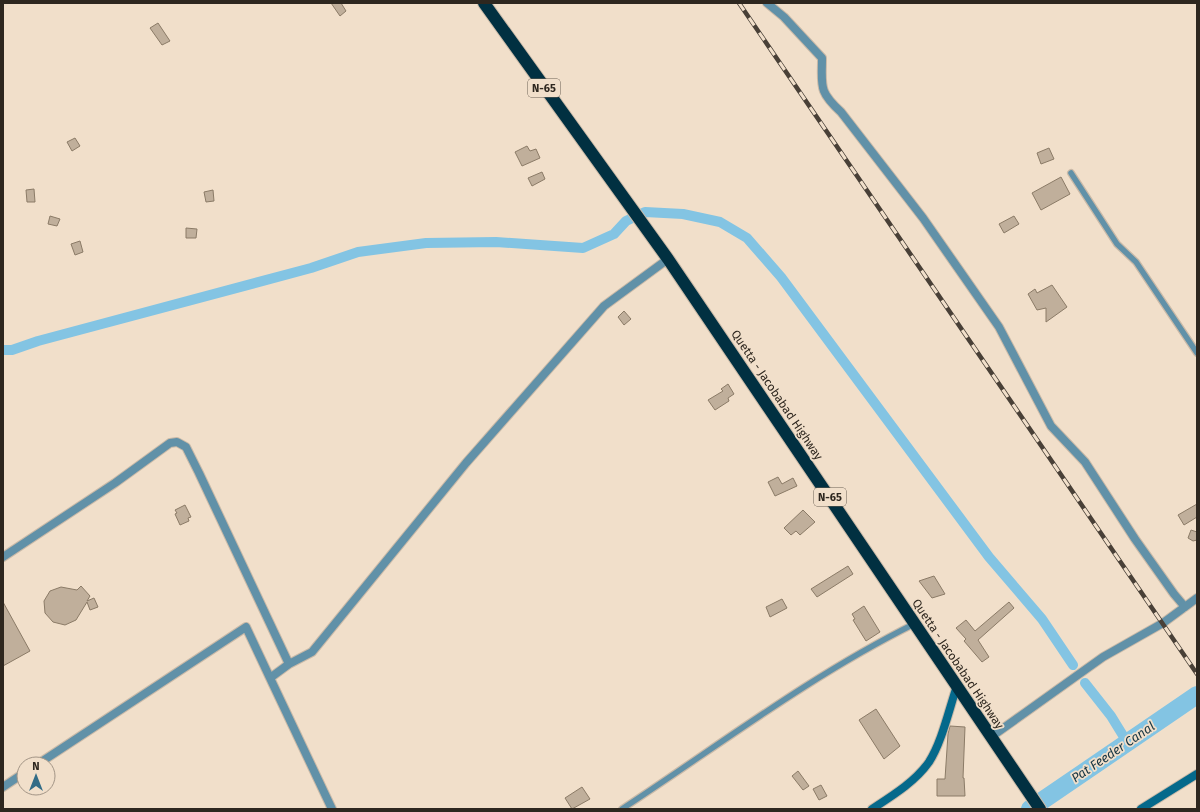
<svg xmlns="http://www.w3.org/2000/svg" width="1200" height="812" font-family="'Fira Sans',sans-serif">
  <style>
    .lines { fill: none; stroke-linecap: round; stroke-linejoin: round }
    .canal { stroke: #83c4e3; stroke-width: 10 }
    .river { stroke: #83c4e3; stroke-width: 18 }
    .building { fill: #c0af9b; stroke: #8b7b67 }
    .lane-casing { stroke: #cabaa8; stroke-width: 8 }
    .street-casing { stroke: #cabaa8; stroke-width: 10 }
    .secondary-casing { stroke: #cabaa8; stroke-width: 10 }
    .highway-casing { stroke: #cabaa8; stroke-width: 14 }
    .lane { stroke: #6191a8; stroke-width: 5.5 }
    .street { stroke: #6191a8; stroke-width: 8 }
    .secondary { stroke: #05698b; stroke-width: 8 }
    .highway { stroke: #013041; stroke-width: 12 }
    .rail-casing { stroke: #494037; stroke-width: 4.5 }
    .rail { stroke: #f1dfca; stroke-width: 3; stroke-dasharray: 9; stroke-linecap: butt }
    .labels { text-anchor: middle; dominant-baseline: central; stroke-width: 3.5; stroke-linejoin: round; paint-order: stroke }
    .shield { fill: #f1dfca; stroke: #685e52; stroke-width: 1 }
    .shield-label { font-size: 11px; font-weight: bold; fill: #2e271f }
    .street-label { font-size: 12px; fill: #2e271f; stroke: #f1dfca }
    .water-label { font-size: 13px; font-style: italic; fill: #173644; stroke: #f1dfca }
  </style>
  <rect width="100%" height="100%" fill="#f1dfca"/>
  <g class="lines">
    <path class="canal" d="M3 350H12L38 341 311 268 358 252 426 243 496 242 583 248 614 234 626 221 645 212 683 214 720 222 747 238 781 277 989 557 1042 619 1073 665
      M1085 683 1111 716 1127 742"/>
    <path class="river" d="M1030 809 1197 695"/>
  </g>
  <path class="building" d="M331 3H341L346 11 340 16Z
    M158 23 170 41 162 45 150 28Z
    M75 138 80 146 72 151 67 142Z
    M527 146 530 151 536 149 540 158 522 166 515 152Z
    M1049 148 1054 159 1041 164 1037 153Z
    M542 172 545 179 532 186 528 178Z
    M1061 177 1070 194 1041 210 1032 193Z
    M34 189 35 202H27L26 190Z
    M213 190 214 201 206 202 204 192Z
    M50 216 60 219 57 226 48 224Z
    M1014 216 1019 224 1004 233 999 224Z
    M186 228 197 229 196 238H186Z
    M80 241 83 252 75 255 71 244Z
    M1052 285 1067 307 1046 322V308L1037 310 1028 294 1035 289 1037 293Z
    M624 311 631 319 624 325 618 317Z
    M728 384 734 394 728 398 729 401 715 410 708 400 723 391 721 389Z
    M778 477 782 484 793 478 797 486 775 496 768 482Z
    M1197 504V517L1184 525 1178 515Z
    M185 505 191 517 188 518 189 521 180 525 175 514 177 513 175 510Z
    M803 510 815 522 800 535 796 531 791 535 784 528Z
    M1191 530 1197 532V540L1193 541 1188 538Z
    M848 566 853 574 817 597 811 589Z
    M934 576 945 594 932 598 919 581Z
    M81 586 90 596 87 601 94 598 98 607 90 610 87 602 76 620 65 625 53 622 45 613 44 601 50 591 61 587 77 590Z
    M782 599 787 608 770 617 766 607Z
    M3 602 30 651 3 666Z
    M1009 602 1014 608 978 640 989 657 982 662 964 641 966 639 956 628 966 620 975 631Z
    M864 606 880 632 866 641 853 620 855 619 852 614Z
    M876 709 900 746 884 759 859 720Z
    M950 726 965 727 963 778H964L965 796H937V779H945L948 734Z
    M798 771 809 786 803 790 792 776Z
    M821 785 827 796 819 800 813 789Z
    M582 787 590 799 572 809 565 798Z"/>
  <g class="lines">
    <defs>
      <path id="lane" d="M1071 173 1117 244 1136 262 1197 353
        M622 809C718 746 810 676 914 624"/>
      <path id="street" d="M767 3 784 17 822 58C822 86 818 91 841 112L923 218 999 327 1051 426 1085 462 1135 539 1174 594 1185 607
        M3 557 115 483 170 443 177 442 186 447 199 473 289 664
        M991 737 1103 657 1163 623 1197 598
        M38 764 246 627 270 678
        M3 787 24 773
        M332 809 270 678 289 664 312 652 466 463 604 306 668 259"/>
      <path id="secondary" d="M872 809C892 796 915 782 929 762 942 742 949 709 957 686
        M1141 809 1197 774"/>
      <path id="highway" d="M484 3 668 259 1040 809"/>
    </defs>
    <use href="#lane" class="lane-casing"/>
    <use href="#street" class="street-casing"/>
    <use href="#secondary" class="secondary-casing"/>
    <use href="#highway" class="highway-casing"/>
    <use href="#lane" class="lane"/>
    <use href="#street" class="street"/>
    <use href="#secondary" class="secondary"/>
    <use href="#highway" class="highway"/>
    <defs>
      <path id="rail" d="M739 3 1197 674"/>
    </defs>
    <use href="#rail" class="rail-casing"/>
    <use href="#rail" class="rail"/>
  </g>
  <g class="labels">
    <g class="shield">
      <rect x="528" y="79" width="32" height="18" rx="3"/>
      <rect x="814" y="488" width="32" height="18" rx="3"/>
    </g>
    <g class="shield-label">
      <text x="544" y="88">N-65</text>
      <text x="830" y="497">N-65</text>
    </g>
    <g class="street-label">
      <text transform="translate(777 395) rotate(56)">Quetta - Jacobabad Highway</text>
      <text transform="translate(958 664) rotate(56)">Quetta - Jacobabad Highway</text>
    </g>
    <g class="water-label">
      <text transform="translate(1113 752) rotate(-34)">Pat Feeder Canal</text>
    </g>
  </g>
  <rect width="1200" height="812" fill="none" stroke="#2e271f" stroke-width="8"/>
  <g transform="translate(36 776)"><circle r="19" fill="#f1dfca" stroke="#a39586"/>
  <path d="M0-3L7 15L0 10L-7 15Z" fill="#336c86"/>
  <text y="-6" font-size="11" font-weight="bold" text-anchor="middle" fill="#2e271f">N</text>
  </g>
</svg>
